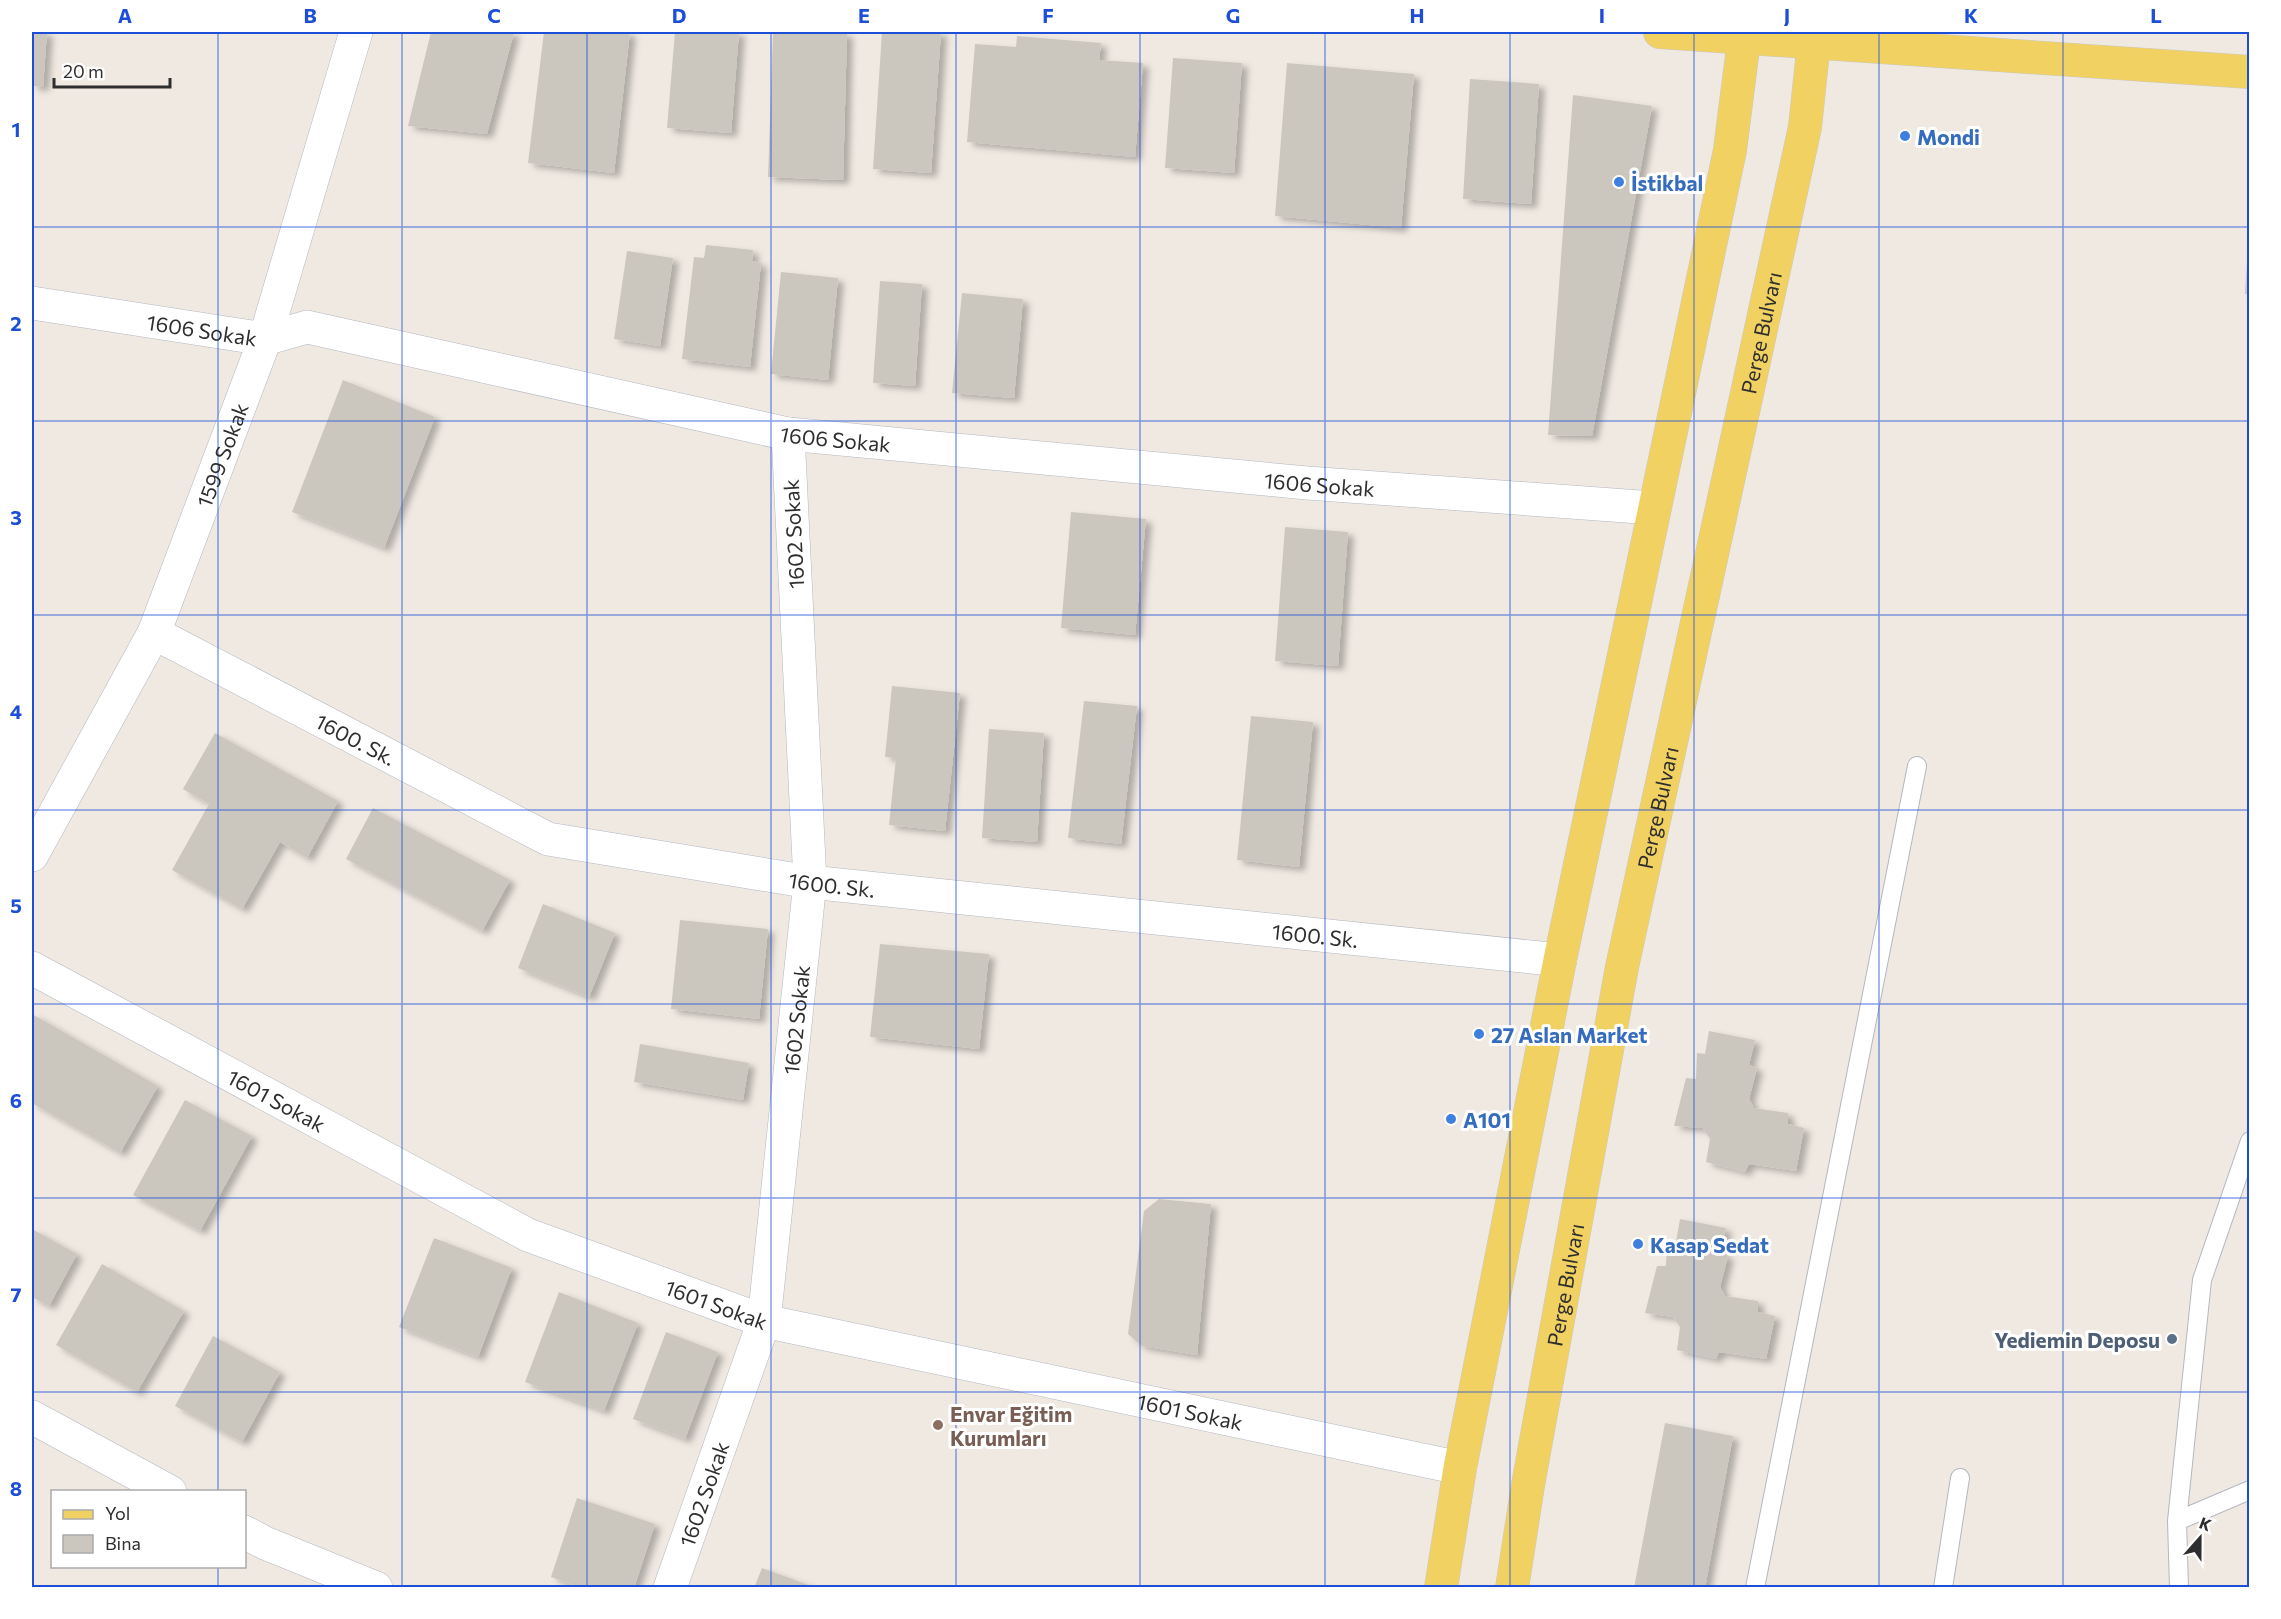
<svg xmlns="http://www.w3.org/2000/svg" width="2281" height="1619" font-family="Commissioner,sans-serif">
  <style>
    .building { fill: #cbc7bf; filter: url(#shadow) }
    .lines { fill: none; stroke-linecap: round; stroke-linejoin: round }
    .service-casing { stroke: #b4b7c1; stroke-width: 20 }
    .minor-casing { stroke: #b4b7c1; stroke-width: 34 }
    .primary-casing { stroke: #c9c9c9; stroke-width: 34 }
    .service { stroke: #fff; stroke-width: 18 }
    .minor { stroke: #fff; stroke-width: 33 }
    .primary { stroke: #f2d163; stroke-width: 33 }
    .grid { fill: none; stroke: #1d4ed8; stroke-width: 1.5; stroke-opacity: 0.55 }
    .shop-dot { fill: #3f7fe0; stroke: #fff; stroke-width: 2 }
    .service-dot { fill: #5c6f8a; stroke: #fff; stroke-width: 2 }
    .education-dot { fill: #8d6e63; stroke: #fff; stroke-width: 2 }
    .labels { text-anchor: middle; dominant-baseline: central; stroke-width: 6; stroke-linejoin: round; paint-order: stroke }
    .shop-label { font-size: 21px; font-weight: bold; fill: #366cbe; stroke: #fff; text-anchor: start }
    .street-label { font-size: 21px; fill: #2e2e2e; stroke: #fff }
    .service-label { font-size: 21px; font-weight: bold; fill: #4e5e75; stroke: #fff; text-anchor: end }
    .education-label { font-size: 21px; font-weight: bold; fill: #785e54; stroke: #fff; text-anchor: start }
    .neatline { fill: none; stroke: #1d4ed8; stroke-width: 2 }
    .grid-label { font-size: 20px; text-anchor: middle; font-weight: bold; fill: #1d4ed8 }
  </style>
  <defs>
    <filter id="shadow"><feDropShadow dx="6" dy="4" stdDeviation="3" flood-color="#0004"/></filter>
  </defs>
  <rect width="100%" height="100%" fill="#efe9e1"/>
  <path class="building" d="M32 32H47L43 87 32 86Z
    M431 32H514L487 134 408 126Z
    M544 32H630L614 173 528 163Z
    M675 32H739L731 133 667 128Z
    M773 32 847 33 843 180 768 177Z
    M882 32H941L931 173 873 169Z
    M1017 36 1101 43 1099 60 1143 63 1135 157 967 142 975 44 1016 47Z
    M1173 58 1242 63 1234 173 1165 168Z
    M1287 63 1414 74 1401 228 1275 216Z
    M1470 79 1539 84 1531 204 1463 199Z
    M1573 95 1652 106 1592 436 1548 435Z
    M2248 243H2250V294H2245Z
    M706 245 753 250 752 261 761 263 750 367 682 359 694 257 704 258Z
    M627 251 673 258 660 346 614 339Z
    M781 272 838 278 828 380 771 374Z
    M880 281 922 284 915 386 873 383Z
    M962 293 1023 299 1014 398 952 393Z
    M343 380 435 417 384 548 292 512Z
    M1071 512 1146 519 1135 635 1061 628Z
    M1285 527 1348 532 1338 666 1275 661Z
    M892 686 960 693 945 831 889 825 896 758 885 757Z
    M1084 701 1137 706 1121 844 1068 838Z
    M1251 716 1313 722 1299 867 1237 860Z
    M989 729 1044 733 1037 842 982 838Z
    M215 733 338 801 307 858 280 842 242 909 172 870 209 804 183 789Z
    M373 808 510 880 482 931 346 859Z
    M543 904 615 933 589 997 518 968Z
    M680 920 768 929 759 1019 671 1009Z
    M880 944 989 954 979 1049 870 1037Z
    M32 1014 158 1086 120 1153 32 1103Z
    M1709 1031 1755 1040 1749 1065 1757 1068 1749 1099 1754 1108 1788 1113V1124L1804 1128 1796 1171 1749 1164 1745 1172 1706 1162 1710 1139 1703 1128 1674 1126 1686 1078 1696 1079 1697 1053 1705 1054Z
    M640 1044 749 1063 743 1100 634 1082Z
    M185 1100 252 1136 200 1231 133 1195Z
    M1159 1199 1211 1204 1197 1355 1142 1346 1128 1334 1144 1211Z
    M1680 1219 1726 1228 1720 1253 1728 1256 1720 1287 1725 1296 1758 1301V1312L1775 1316 1766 1359 1719 1352 1716 1359 1677 1350 1680 1327 1673 1317 1645 1313 1657 1266H1666L1667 1241 1676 1242Z
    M32 1229 77 1254 49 1306 32 1297Z
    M434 1238 512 1268 478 1357 399 1327Z
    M102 1264 184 1311 137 1392 56 1345Z
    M559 1292 638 1323 604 1411 525 1382Z
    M666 1332 718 1352 685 1439 633 1419Z
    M213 1336 280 1372 242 1442 175 1406Z
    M1665 1423 1733 1436 1705 1588H1634Z
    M577 1498 655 1524 634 1588H582L551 1577Z
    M762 1568 814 1587V1588H754Z"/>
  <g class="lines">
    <defs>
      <path id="service" d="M2177 1521 2250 1490
        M1755 1588 1917 766
        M1943 1588 1960 1478
        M2179 1588 2177 1521 2202 1280 2250 1141"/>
      <g id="minor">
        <path id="s1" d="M32 303 265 339 307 327 788 434 1307 483 1654 508"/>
        <path id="s2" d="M154 633 548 839 810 882 1560 960"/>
        <path id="s3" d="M32 855 154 633 265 339 356 32"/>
        <path id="s4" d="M32 968 528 1235 764 1321 1460 1468"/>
        <path d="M32 1417 170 1492"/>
        <path d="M244 1532 265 1543 376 1588"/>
        <path id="s5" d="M670 1588 764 1321 810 882 788 434"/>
      </g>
      <g id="primary">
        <path d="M1660 32 2250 72"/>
        <path d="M1441 1588 1460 1468 1560 960 1730 150 1745 32"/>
        <path id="s6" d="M1512 1588 1528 1485 1622 967 1805 127 1815 32"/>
      </g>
    </defs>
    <use href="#service" class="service-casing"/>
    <use href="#minor" class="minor-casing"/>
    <use href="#primary" class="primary-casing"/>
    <use href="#service" class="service"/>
    <use href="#minor" class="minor"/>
    <use href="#primary" class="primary"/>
  </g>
  <path class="grid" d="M218 32V1492M402 32V1588M587 32V1588M771 32V1588M956 32V1588M1140 32V1588M1325 32V1588M1510 32V1588M1694 32V1588M1879 32V1588M2063 32V1588M32 227H2250M32 421H2250M32 615H2250M32 810H2250M32 1004H2250M32 1198H2250M32 1392H2250M218 1566V1588"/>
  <g class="shop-dot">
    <circle cx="1905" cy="136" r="6"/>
    <circle cx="1619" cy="182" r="6"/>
    <circle cx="1479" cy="1034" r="6"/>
    <circle cx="1451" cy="1119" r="6"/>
    <circle cx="1638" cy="1244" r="6"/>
  </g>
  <circle class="service-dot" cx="2172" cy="1339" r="6"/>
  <circle class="education-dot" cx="938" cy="1425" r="6"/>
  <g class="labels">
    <g class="shop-label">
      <text x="1917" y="136">Mondi</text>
      <text x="1631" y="182">İstikbal</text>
      <text x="1491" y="1034">27 Aslan Market</text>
      <text x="1463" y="1119">A101</text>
      <text x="1650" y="1244">Kasap Sedat</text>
    </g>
    <g class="street-label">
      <text stroke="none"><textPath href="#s1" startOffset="172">1606 Sokak</textPath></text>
      <text stroke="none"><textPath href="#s6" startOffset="1280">Perge Bulvarı</textPath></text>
      <text stroke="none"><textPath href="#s1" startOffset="820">1606 Sokak</textPath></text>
      <text stroke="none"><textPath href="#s3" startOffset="444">1599 Sokak</textPath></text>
      <text stroke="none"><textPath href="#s1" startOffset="1306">1606 Sokak</textPath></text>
      <text transform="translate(793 534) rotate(-93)">1602 Sokak</text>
      <text stroke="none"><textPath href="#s2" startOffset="228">1600. Sk.</textPath></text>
      <text stroke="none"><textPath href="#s6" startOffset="794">Perge Bulvarı</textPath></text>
      <text stroke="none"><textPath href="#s2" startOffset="732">1600. Sk.</textPath></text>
      <text stroke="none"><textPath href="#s2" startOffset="1218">1600. Sk.</textPath></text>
      <text stroke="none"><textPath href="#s5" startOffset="586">1602 Sokak</textPath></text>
      <text stroke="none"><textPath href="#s4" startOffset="278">1601 Sokak</textPath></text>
      <text stroke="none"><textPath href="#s6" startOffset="308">Perge Bulvarı</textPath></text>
      <text stroke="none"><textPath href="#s4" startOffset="764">1601 Sokak</textPath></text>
      <text stroke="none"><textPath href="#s4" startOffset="1250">1601 Sokak</textPath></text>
      <text stroke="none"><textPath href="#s5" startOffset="100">1602 Sokak</textPath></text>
    </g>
    <g class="service-label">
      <text x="2160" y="1339">Yediemin Deposu</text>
    </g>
    <g class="education-label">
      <text x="950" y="1413">Envar Eğitim<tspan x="950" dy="24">Kurumları</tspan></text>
    </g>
  </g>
  <rect width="2281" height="1619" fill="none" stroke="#ffffff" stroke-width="66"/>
  <rect x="51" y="1490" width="195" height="78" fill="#ffffff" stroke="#ababab" stroke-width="1.5"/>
  <rect x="63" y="1510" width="30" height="9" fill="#f2d163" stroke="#ababab" stroke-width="1.5"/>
  <text x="105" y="1520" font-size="18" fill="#2e2e2e">Yol</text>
  <rect x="63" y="1535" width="30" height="18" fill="#cbc7bf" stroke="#ababab" stroke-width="1.5"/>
  <text x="105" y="1550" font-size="18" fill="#2e2e2e">Bina</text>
  <g transform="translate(2200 1538) rotate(21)" stroke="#ffffff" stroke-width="4.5" paint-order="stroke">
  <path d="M0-4.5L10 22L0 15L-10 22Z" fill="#2e2e2e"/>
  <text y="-9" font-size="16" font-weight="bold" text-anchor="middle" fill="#2e2e2e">K</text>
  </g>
  <path d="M54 78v9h116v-9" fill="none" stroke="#2e2e2e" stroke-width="3"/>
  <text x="63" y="78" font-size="18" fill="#2e2e2e" stroke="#ffffff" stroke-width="4.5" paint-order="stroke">20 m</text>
  <rect x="33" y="33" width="2215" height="1553" class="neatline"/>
  <g class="grid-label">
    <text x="125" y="23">A</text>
    <text x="310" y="23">B</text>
    <text x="494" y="23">C</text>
    <text x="679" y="23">D</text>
    <text x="864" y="23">E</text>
    <text x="1048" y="23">F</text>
    <text x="1233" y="23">G</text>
    <text x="1417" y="23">H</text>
    <text x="1602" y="23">I</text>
    <text x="1787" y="23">J</text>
    <text x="1971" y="23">K</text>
    <text x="2156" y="23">L</text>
    <text x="16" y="137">1</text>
    <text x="16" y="331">2</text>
    <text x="16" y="525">3</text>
    <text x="16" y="719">4</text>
    <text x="16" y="913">5</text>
    <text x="16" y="1108">6</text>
    <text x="16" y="1302">7</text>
    <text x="16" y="1496">8</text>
  </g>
</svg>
